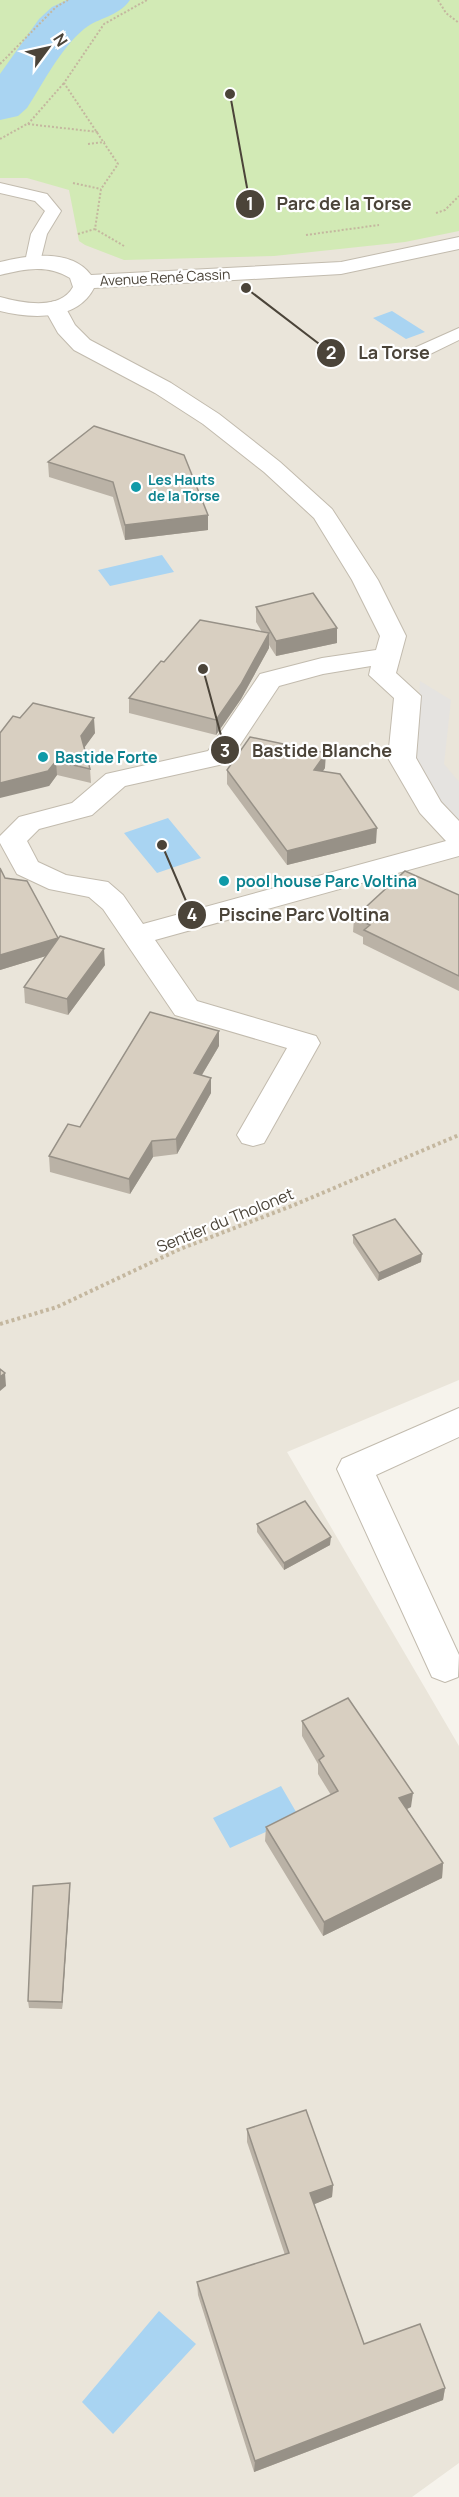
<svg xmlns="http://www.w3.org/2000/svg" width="459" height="2497" font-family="Manrope,sans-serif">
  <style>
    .residential { fill: #eae5da }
    .green { fill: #d2eab5 }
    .parking { fill: #e5e3e0 }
    .water { fill: #a9d4f2 }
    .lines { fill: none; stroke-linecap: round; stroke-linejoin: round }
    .river { fill: #a9d4f2; fill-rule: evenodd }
    .service-casing { stroke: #c2bbae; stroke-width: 2 }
    .minor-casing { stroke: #c2bbae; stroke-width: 2 }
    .tertiary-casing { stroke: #c2bbae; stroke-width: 2 }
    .path-far1 { stroke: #c4b79f; stroke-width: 2; stroke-dasharray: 2 2; stroke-linecap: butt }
    .path { stroke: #c4b79f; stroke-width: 4; stroke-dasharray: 3 3; stroke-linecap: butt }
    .service { fill: #fff; fill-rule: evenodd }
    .minor { fill: #fff; fill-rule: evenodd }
    .tertiary { fill: #fff; fill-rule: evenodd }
    .wall { fill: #bab2a6 }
    .shaded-wall { fill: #979187 }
    .building { fill: #d8cfc1; stroke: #979187; stroke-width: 1.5 }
    .culture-dot { fill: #0f9aa8; stroke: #fff; stroke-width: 2 }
    .labels { text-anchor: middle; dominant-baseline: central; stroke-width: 4.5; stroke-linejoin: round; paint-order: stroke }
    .far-street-label { font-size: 14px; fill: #4b4439; stroke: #fff }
    .far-culture-label { font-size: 14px; font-weight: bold; fill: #0d838f; stroke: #fff; text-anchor: start }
    .culture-label { font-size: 16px; font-weight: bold; fill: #0d838f; stroke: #fff; text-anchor: start }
    .street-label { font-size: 16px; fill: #4b4439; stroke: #fff }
    .leader { fill: none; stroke: #4b4439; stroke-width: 2 }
    .callout-dot { fill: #4b4439; stroke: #fff; stroke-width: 2 }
    .mark-label { font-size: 18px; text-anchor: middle; font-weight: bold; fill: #fff }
    .callout-label { font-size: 18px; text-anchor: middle; font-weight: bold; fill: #4b4439; stroke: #fff; stroke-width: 4.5; stroke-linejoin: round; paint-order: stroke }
  </style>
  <rect width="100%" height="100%" fill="#f6f3ec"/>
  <path class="residential" d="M0 0H459V1380L287 1452 459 1746V2463L412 2497H0Z"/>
  <path class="green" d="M0 0H459V231L405 242 274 256 124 260 85 245 79 241 69 190 27 178H0Z"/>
  <path class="parking" d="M420 681 451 700 444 764 459 782V822L440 803 415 765Z"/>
  <path class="water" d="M392 311 425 332 406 339 373 318Z
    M162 555 174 572 110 586 98 570Z
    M168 818 201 858 157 873 124 833Z
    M281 1786 299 1817 230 1848 213 1818Z
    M159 2311 196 2344 113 2434 82 2402Z"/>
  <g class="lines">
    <path class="river" d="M67 0H130C118 17 99 17 84 29 60 49 44 82 27 108L18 116 0 120V74L39 19 52 7Z"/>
    <defs>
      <path id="service" d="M0 183 47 194 61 211 47 234 39 266H27L25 262 31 234 45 211 35 201 0 193Z
        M459 328V340L424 357H412L409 353 412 349Z"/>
      <path id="minor" d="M55 301 63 303 75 325 90 340 171 383 219 414 280 462 332 509 378 580 406 636 396 673 421 696 416 758 441 802 459 821V856L155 940 197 1001 316 1036 320 1043 264 1143 253 1146 242 1143 237 1135 287 1048 175 1015 103 909 89 897 49 889 17 874 0 843V836L19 817 72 803 106 774 208 751 260 674 322 658 376 650 380 636 352 580 314 518 264 472 203 424 155 393 74 350 58 333 44 308 47 303ZM371 666 369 675 394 698 388 758 420 813 446 841 143 924 123 895 108 882 66 875 38 862 27 841 39 829 92 815 125 786 228 763 279 686 323 674Z
        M459 1408V1437L376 1475 459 1655 458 1677 445 1682 432 1677 337 1469 342 1459Z"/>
      <path id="tertiary" d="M459 237V249L341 274 94 288C77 321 32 319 0 311V297C22 303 60 311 73 287L70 278C47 264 25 269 0 275V262C28 255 71 248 91 275L341 262Z"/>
    </defs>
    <use href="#service" class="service-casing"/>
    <use href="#minor" class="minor-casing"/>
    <use href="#tertiary" class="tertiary-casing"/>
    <path class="path-far1" d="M438 0 446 13 459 23
      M0 64 56 7 68 0
      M28 124 64 83
      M0 139 27 124 98 132
      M88 144 105 142
      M73 183 101 189
      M436 213 445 210 459 196
      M78 234 95 229
      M306 235 379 225
      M124 246 95 229 101 189 118 164 64 83 104 24 147 0"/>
    <path class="path" d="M0 1324 57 1307 180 1249 294 1205 459 1135"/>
    <use href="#service" class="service"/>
    <use href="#minor" class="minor"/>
    <use href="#tertiary" class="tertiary"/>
  </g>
  <path class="wall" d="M94 426 208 515V530L125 540 113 497 49 477 48 462Z
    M256 607 337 643 276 656 269 645V648L241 699 216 735 129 713V698L164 662 262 632 256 622Z
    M20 718 95 733 84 747 90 769 91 783 57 775 49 786Z
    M325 768 323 771 376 843 287 865 227 784V770Z
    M0 868 5 878 58 938 105 965 68 1015 25 1003 24 987 46 956 0 970Z
    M459 895V991L363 944V937L353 932 354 918Z
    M219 1046 202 1075 211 1078V1093L177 1154 153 1157 130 1194 50 1172 49 1156 80 1127Z
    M353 1235 421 1262 378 1281 353 1243Z
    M257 1524 330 1545 284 1570 257 1532Z
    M302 1721 411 1807 407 1809 443 1863 442 1878 323 1936 265 1841 266 1827 331 1795 318 1774V1764L302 1736Z
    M70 1891 62 2009 29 2008 28 2001Z
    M247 2129 333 2185 332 2197 314 2204 364 2344 445 2388 443 2400 254 2472 198 2295 197 2282 285 2255 247 2142Z"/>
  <path class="shaded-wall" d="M208 515V530L125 540V525Z
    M337 628V643L276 656V641Z
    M269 633V648L241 699 216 735V720Z
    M94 718 95 733 82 751 81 736Z
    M326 753 325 768 313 785 314 770Z
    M56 761 57 775 49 786 0 798V783Z
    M377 828 376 843 287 865V851Z
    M58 938 59 952 0 970V955Z
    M104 949 105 965 68 1015 67 999Z
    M219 1031V1046L194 1088V1073Z
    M211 1078V1093L177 1154 176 1139Z
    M152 1141 153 1157 130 1194 129 1179Z
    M422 1254 421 1262 378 1281 379 1273Z
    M5 1373 6 1386 0 1391V1377Z
    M331 1537 330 1545 284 1570V1563Z
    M413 1793 411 1807 398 1813 399 1798Z
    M443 1863 442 1878 323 1936 324 1922Z
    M70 1883V1891L62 2009V2002Z
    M333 2185 332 2197 310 2206V2193Z
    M445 2388 443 2400 254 2472 255 2461Z"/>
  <path class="building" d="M94 426 184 455 208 515 125 525 113 482 48 462Z
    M313 593 337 628 276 641 256 607Z
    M200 620 269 633 241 684 216 720 129 698 161 661 164 662Z
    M33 703 94 718 81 736 90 769 56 761 48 771 0 783V733L13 716 20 718Z
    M250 737 326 753 314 770 340 774 377 828 287 851 227 770Z
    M0 868 5 878 27 881 58 938 0 955Z
    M405 871 459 895V976L364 930 370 925 354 918Z
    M60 936 104 949 67 999 24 987Z
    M150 1012 219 1031 194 1073 211 1078 176 1139 152 1141 129 1179 49 1156 68 1124 80 1127Z
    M395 1219 422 1254 379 1273 353 1235Z
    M0 1369 5 1373 0 1377Z
    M305 1501 331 1537 284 1563 257 1524Z
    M348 1698 413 1793 399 1798 443 1863 324 1922 266 1827 338 1791 319 1760 324 1756 302 1721Z
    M70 1883 62 2002 28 2001 33 1886Z
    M306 2110 333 2185 310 2193 364 2344 420 2324 445 2388 255 2461 197 2282 289 2253 247 2129Z"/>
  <g class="culture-dot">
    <circle cx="136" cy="487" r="6"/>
    <circle cx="43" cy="757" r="6"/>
    <circle cx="224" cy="881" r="6"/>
  </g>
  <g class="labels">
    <g class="far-street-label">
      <text transform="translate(165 277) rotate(-3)">Avenue René Cassin</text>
    </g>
    <g class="far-culture-label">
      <text x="148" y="479">Les Hauts<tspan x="148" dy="16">de la Torse</tspan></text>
    </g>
    <g class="culture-label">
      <text x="55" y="757">Bastide Forte</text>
      <text x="236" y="881">pool house Parc Voltina</text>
    </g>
    <g class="street-label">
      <text transform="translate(225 1220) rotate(-22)">Sentier du Tholonet</text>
    </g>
  </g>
  <path class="leader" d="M230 94L250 204M246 288L331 353M203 669L225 750M162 845L192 915"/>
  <g class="callout-dot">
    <circle cx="230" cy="94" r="6"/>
    <circle cx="246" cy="288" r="6"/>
    <circle cx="203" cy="669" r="6"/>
    <circle cx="162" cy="845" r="6"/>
    <circle cx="250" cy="204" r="15"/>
    <circle cx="331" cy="353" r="15"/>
    <circle cx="225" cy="750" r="15"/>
    <circle cx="192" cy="915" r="15"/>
  </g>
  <g class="mark-label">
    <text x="250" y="210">1</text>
    <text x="331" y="359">2</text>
    <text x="225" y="757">3</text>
    <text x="192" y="921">4</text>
  </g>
  <g class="callout-label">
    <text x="344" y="210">Parc de la Torse</text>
    <text x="394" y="359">La Torse</text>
    <text x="322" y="757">Bastide Blanche</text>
    <text x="304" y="921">Piscine Parc Voltina</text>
  </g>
  <g transform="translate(48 48) rotate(57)" stroke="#ffffff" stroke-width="4.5" paint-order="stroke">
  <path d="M0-4.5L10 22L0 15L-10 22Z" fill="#4b4439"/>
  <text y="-9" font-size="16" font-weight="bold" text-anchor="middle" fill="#4b4439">N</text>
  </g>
</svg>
